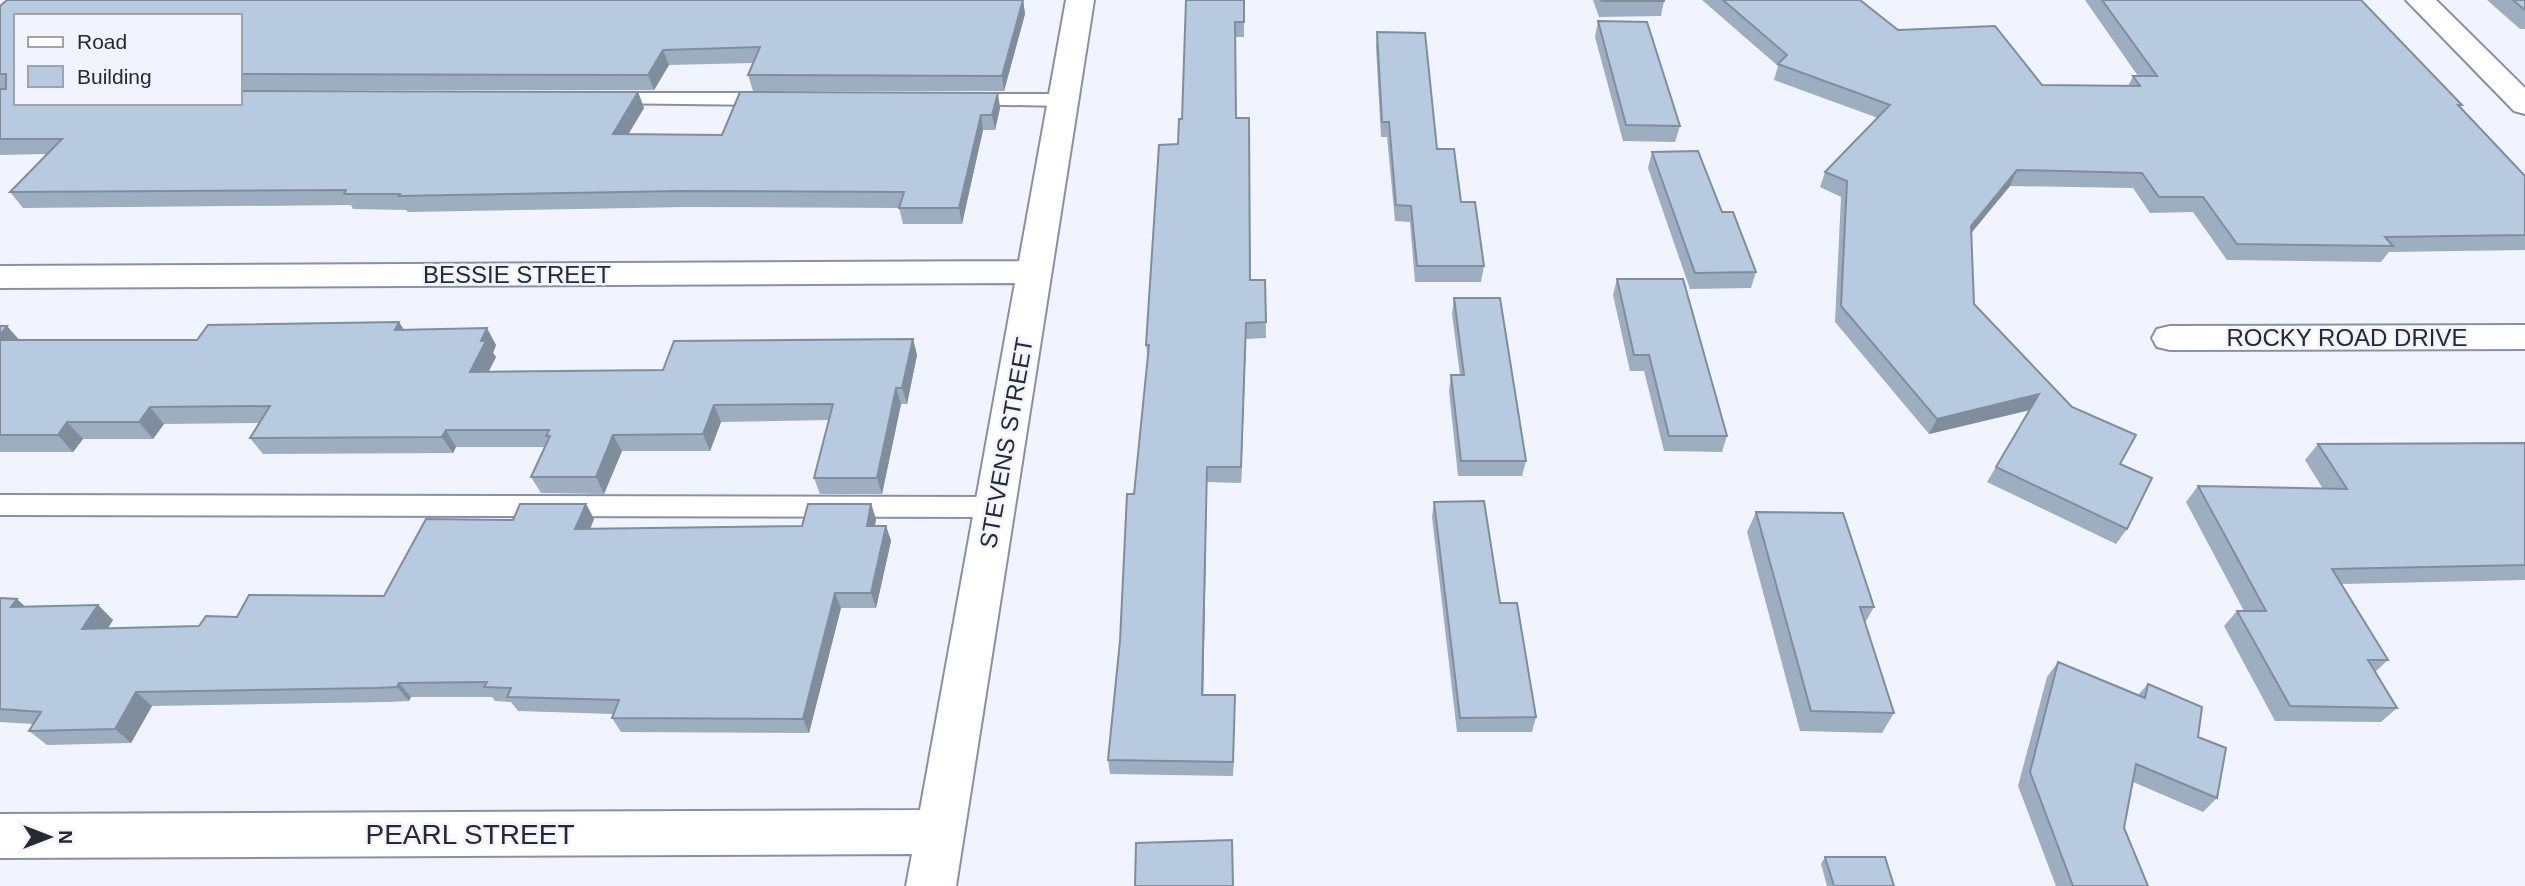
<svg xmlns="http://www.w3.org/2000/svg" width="2525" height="886" font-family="Arial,sans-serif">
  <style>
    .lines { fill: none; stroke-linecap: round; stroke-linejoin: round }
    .service-casing { stroke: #8a8fa8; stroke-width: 4 }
    .minor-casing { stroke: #8a8fa8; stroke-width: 4 }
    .service { fill: #fff; fill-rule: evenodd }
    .minor { fill: #fff; fill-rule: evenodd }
    .wall { fill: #9daec1 }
    .shaded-wall { fill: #808d9d }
    .building { fill: #b7cae0; stroke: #808d9d; stroke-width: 2 }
    .labels { text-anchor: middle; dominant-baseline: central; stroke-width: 5; stroke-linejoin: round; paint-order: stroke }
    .street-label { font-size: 24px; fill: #262832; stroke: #f1f3fe }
    .near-street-label { font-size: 28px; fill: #262832; stroke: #f1f3fe }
  </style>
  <rect width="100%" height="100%" fill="#f1f3fe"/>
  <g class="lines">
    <defs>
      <path id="service" d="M608 93H771L781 99 771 105 601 103 598 99Z
        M965 94H1063L1073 100 1063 106 958 104 955 100 958 96Z
        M0 495 995 497 1004 500 1008 507 1004 514 995 517 0 515Z"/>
      <path id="minor" d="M1066 0H1094L956 886H906L912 854 0 858V814L920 810 1015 283 0 288V266L1019 261Z
        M2406 0H2436L2525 88V114L2514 111Z
        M2525 325V349L2170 350 2157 347 2152 338 2157 329 2170 326Z"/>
    </defs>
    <use href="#service" class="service-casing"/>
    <use href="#minor" class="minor-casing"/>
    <use href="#service" class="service"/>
    <use href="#minor" class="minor"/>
  </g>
  <path class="wall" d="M7 0H1023L1025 14 1004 91H753L748 75 753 63 669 65 654 90H240V16L16 103 638 92 644 108 628 134 722 135 1000 108 995 130H983L962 224H903L899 208 687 207 408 212 406 210 353 209 351 205 23 208 10 192 46 154 0 155V6Z
    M1244 0V37H1235L1236 118 1250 280H1265L1266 338 1246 339 1241 483 1207 482 1203 695H1235L1233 776 1110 774 1108 760 1148 360 1146 345 1182 119Z
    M1593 0H1664V1L1661 16 1599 17Z
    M1702 0H1860L1898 30 2042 85 2128 86 2133 76H2138L2085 0H2361L2462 105 2460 107 2525 176V250L2389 252 2381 262 2227 260 2193 212 2150 213 2133 188 2010 186 1971 232 1974 304 2120 464 2127 529 2116 544 1987 482 2030 410 1929 434 1835 322 1841 197 1820 187 1825 172 1878 118 1774 80 1778 66Z
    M2487 0H2525V29H2520Z
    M1598 21 1680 126 1675 142 1623 141 1595 37Z
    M1377 32 1437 149 1461 202 1484 266 1481 282H1415L1410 222 1395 221 1387 137H1381L1376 47Z
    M1652 152 1722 212 1756 272 1751 288 1690 289 1648 168Z
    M1617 279 1727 436 1722 452 1664 451 1644 371H1630L1613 295Z
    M1454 298 1526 461 1522 476H1458L1449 391 1451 375H1460L1452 314Z
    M0 326 20 340H197L404 330 496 345 493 353 496 357 488 372 663 370 913 339 917 355 907 404H901L882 494H820L814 478 829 420 721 422 710 451H622L604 494 541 493 531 477 545 447H456L453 453 263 454 250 438 260 423 164 424 153 439H83L73 452H0Z
    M2525 443V580L2341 584 2388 660 2375 672 2397 708 2381 722 2275 721 2224 626 2237 611H2244L2186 502 2198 486 2323 489 2305 460 2318 444Z
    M1434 502 1500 603 1536 717 1532 732H1457L1432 517Z
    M586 504 594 519 590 529 802 526 871 504 876 519 875 526H886L891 541 876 608H841L809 733 621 732 612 718 614 714 518 711 511 702 495 701 492 697H411L409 701 388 702 152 706 131 743 47 745 29 731 33 724 0 722V598L25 607 98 605 113 620 108 628 199 626 237 617 384 596 513 520Z
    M1756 512 1874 607 1865 623 1894 713 1882 733 1800 731 1747 532Z
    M2058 662 2138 695 2148 684 2198 737 2217 798 2203 812 2133 782 2124 828 2148 886H2056L2018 786 2047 677Z
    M1825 857 1894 886H1827L1821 864Z"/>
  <path class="shaded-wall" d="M1023 0 1025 14 1004 91 1002 76Z
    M663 50 669 65 654 90 648 75Z
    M638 92 644 108 619 150 613 134Z
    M998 93 1000 108 995 130 992 115Z
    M981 115 983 130 962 224 959 208Z
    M2017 170 2010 186 1964 242 1971 226Z
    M399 322 410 339 395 330Z
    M1246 323V339L1241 483V467Z
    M7 326 22 343 0 345V335Z
    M487 328 496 345 493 353 496 357 480 389 470 372 481 341Z
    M913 339 917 355 907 404 902 388Z
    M896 388 901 404 882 494 877 478Z
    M2039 394 2030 410 1929 434 1937 419Z
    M714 405 721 422 710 451 703 434Z
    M150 407 164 424 153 439 139 422Z
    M67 422 83 439 73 452 58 435Z
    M446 430 456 447 453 453 442 437Z
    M613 435 622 451 604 494 596 477Z
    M1207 467V482L1203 709 1202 695Z
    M586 504 594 519 584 544 575 529Z
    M871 504 876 519 872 541 867 526Z
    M886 526 891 541 876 608 871 593Z
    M835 593 841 608 809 733 803 719Z
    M17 599 33 614 11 607Z
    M98 605 113 620 98 644 82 629Z
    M399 683 411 697 409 701 397 687Z
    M136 692 152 706 131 743 115 729Z
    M1235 695V710L1233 776V762Z"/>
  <path class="building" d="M7 0H1023L1002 76 748 75 760 47 663 50 648 75 240 74V16H16V103H240V91L638 92 613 134 722 135 740 92 998 93 992 115H981L959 208H899L904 192 681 191 399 196 400 194H344L346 190 10 192 62 139H0V89H6V74H0V6Z
    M1186 0H1244V22H1235L1236 118H1249L1250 280H1265L1266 322 1246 323 1241 467H1207L1202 695H1235L1233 762 1108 760 1120 641 1127 494H1134L1149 345H1146L1159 145 1178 144 1179 119H1182Z
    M1601 0H1664V1H1602Z
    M1723 0H1860L1898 30 1995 26 2042 85 2140 86 2133 76H2157L2102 0H2361L2462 105H2458L2525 176V235L2385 237 2393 246 2237 244 2203 197H2159L2142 173 2017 170 1971 226 1974 304 2072 407 2136 435 2120 464 2152 478 2127 529 1996 467 2039 394 1937 419 1841 306 1847 181 1825 172 1890 105 1778 64 1787 55Z
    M2513 0H2525V10Z
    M1598 21 1647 22 1680 126 1626 125Z
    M1377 32 1425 33 1437 149H1454L1461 202H1475L1484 266H1417L1411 206 1396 205 1389 122H1382Z
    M1698 151 1722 212H1733L1756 272 1695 273 1652 152Z
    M1617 279H1683L1727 436H1669L1649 355H1634Z
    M1454 298H1500L1526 461H1461L1451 375H1464Z
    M399 322 395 330 487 328 481 341H486L470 372 663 370 674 341 913 339 902 388H896L877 478H814L833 404 714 405 703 434 613 435 596 477H531L550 436H546L549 430H446L442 437 250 438 270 406 150 407 139 422H67L58 435H0V340H197L208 325Z
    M0 326H7L0 335Z
    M2525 443V565L2332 569 2388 660H2368L2397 708 2290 706 2237 611H2266L2198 486 2347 489 2318 444Z
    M1484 501 1500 603H1517L1536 717 1460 718 1434 502Z
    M520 504H586L575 529 802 526 808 504H871L867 526H886L871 593H835L803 719 612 718 619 700 507 697 511 688 484 687 487 682 399 683 397 687 376 688 136 692 115 729 29 731 41 712 0 709V598L17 599 11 607 98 605 82 629 199 626 206 616 237 617 249 595 384 596 426 519 513 520Z
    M1756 512 1843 513 1874 607H1860L1894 713 1811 711Z
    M2058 662 2145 698 2148 684 2202 707 2198 737 2226 748 2217 798 2136 764 2124 828 2148 886H2073L2030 772Z
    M1232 840 1233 886H1135L1136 843Z
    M1825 857H1885L1894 886H1834Z"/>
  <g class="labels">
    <g class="street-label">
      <text x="517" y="274">BESSIE STREET</text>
      <text x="2347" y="337">ROCKY ROAD DRIVE</text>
      <text transform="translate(1006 443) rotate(-80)">STEVENS STREET</text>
    </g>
    <g class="near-street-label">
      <text x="470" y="834">PEARL STREET</text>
    </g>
  </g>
  <rect x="14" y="14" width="228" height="91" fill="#f1f3fe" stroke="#a0a2ac" stroke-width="2"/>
  <rect x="28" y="37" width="35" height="10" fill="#ffffff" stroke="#a0a2ac" stroke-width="2"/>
  <text x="77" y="49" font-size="21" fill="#262832">Road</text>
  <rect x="28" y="66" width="35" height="21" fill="#b7cae0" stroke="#a0a2ac" stroke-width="2"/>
  <text x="77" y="84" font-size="21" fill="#262832">Building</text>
  <g transform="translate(49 837) rotate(90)" stroke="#f1f3fe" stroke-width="5" paint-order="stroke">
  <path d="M0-5L12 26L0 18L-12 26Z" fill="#262832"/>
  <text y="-10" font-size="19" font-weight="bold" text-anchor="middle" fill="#262832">N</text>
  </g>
</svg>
